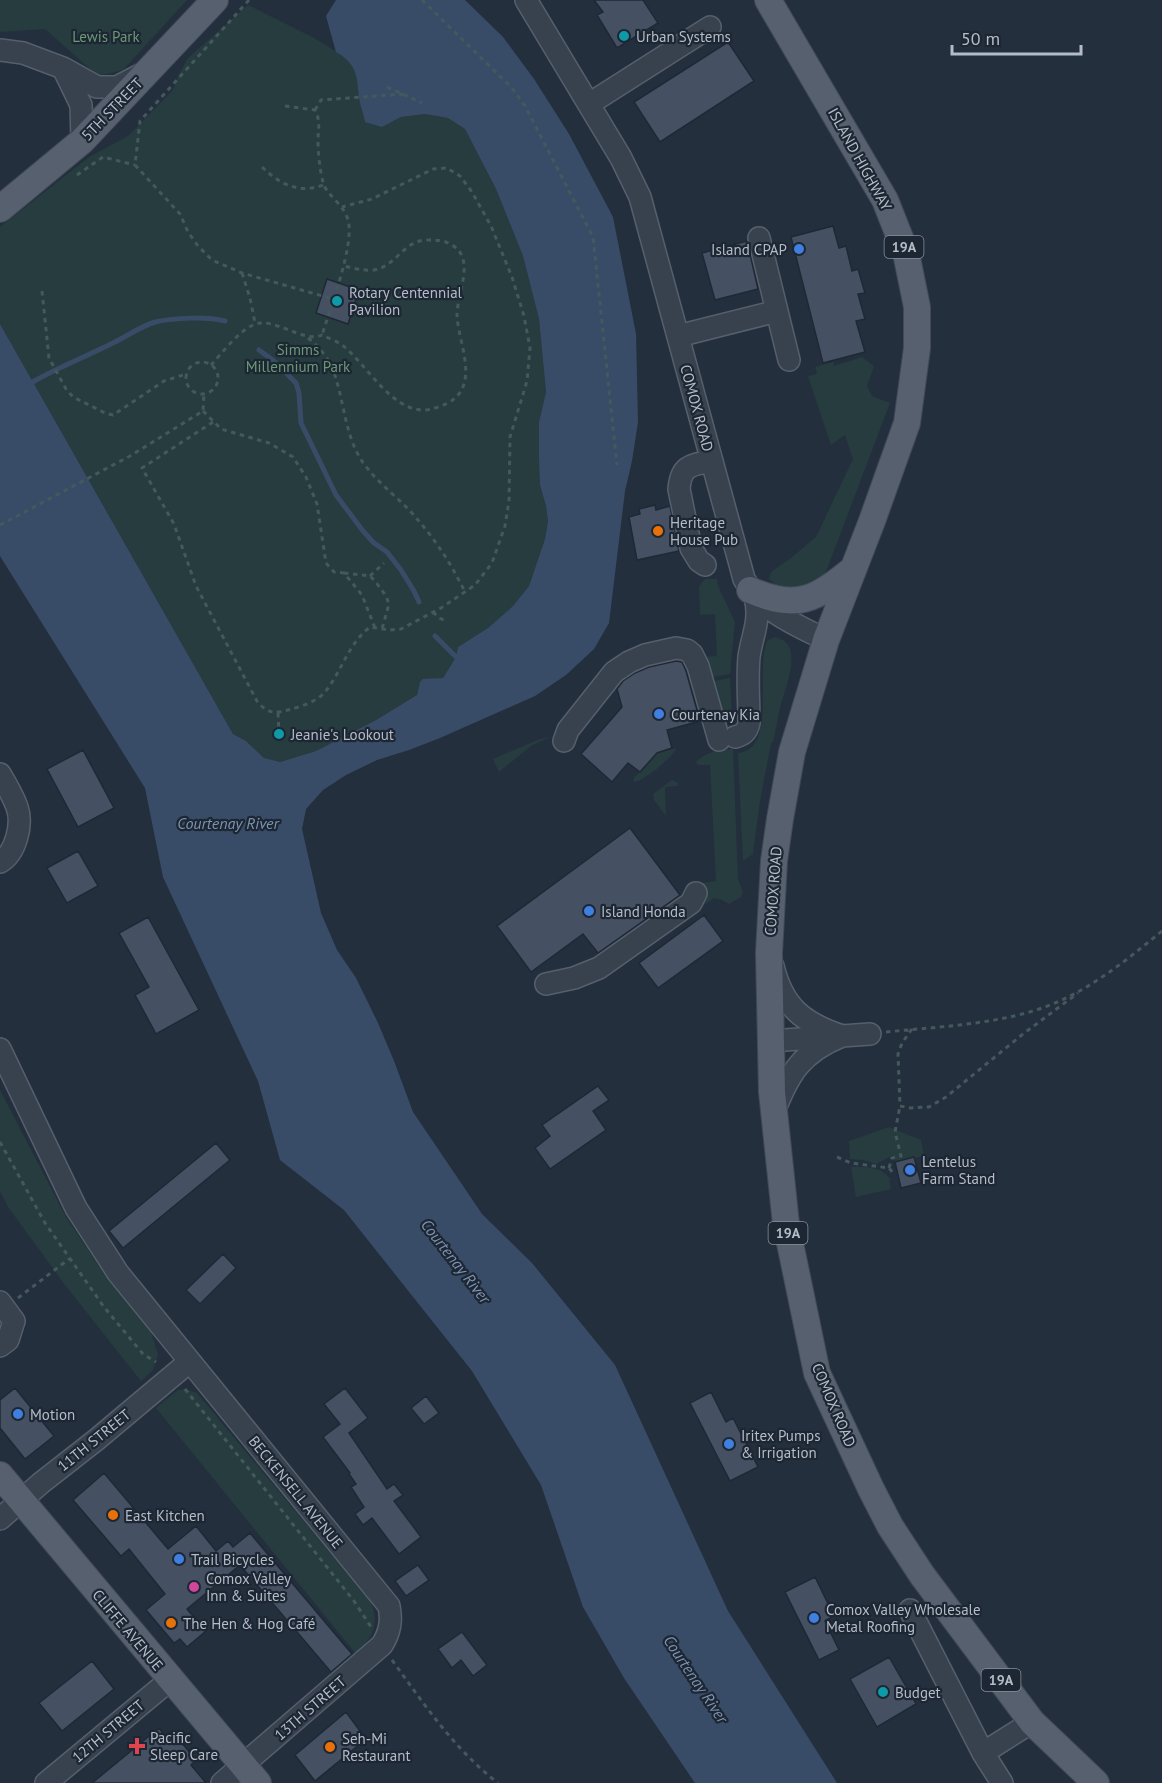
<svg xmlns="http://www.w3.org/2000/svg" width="1162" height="1783" font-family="'PT Sans',sans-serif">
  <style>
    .green { fill: #263c3f }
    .water { fill: #394c67 }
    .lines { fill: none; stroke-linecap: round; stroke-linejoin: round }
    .stream { stroke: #394c67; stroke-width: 5 }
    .building { fill: #455162; stroke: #1f2835; stroke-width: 1.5 }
    .minor-casing { stroke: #565f6c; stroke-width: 24 }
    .major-casing { stroke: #414a57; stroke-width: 28 }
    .path { stroke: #44595c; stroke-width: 3; stroke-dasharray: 4.5 4.5; stroke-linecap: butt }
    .minor { stroke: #38414e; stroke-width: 21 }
    .major { stroke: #56606e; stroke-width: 26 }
    .culture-dot { fill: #0f9aa8; stroke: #1d2633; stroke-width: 2 }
    .shop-dot { fill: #3f7fe0; stroke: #1d2633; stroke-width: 2 }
    .food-dot { fill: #e8710a; stroke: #1d2633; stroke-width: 2 }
    .hotel-dot { fill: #d1479c; stroke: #1d2633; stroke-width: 2 }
    .health-dot { fill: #e0444e; stroke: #1d2633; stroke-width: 2 }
    .labels { text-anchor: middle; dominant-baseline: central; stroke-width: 4.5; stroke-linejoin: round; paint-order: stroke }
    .shield { fill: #1d2633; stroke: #878f9c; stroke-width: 1.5 }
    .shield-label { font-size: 14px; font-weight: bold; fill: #b4bcc9 }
    .park-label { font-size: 15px; fill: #6b9a76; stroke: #1d2633 }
    .poi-label { font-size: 15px; fill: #b4bcc9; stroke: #1d2633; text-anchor: start }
    .street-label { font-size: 15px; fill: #b4bcc9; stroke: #1d2633 }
    .water-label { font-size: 16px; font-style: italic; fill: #7c92b1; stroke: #1d2633 }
  </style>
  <rect width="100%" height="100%" fill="#242f3e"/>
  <path class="green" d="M0 0H187L123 70 98 76 45 29 0 32Z
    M248 5 314 38 347 58 356 72 360 103 382 127 401 117 425 114 448 118 465 129 496 189 523 256 539 319 546 392 539 422 540 485 546 506 548 521 545 539 529 586 513 606 488 628 458 647 456 657 443 678 423 680 419 686 417 695 376 720 316 751 279 762 264 758 246 741 233 734 0 324V227L89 157 128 136 173 90 178 76 188 58Z
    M862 357 874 366 867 386 872 396 890 403 824 577 808 588H780L769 579 771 572 791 558 816 537 853 459 845 435 831 445 808 376 817 374 815 367 833 362 834 366Z
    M705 579H717L718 586 735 622 730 674 713 677 710 666 704 657 717 656 715 614 700 615 699 586Z
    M775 637C805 643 786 685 781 704 778 717 776 729 773 742L771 743 760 801 753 854 743 861 738 753C779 749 753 666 768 640Z
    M730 678 732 721 724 716 714 681Z
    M550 737 531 746 499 772 493 759 540 739Z
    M677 748C670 759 646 780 634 782V778L657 753Z
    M733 749 738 880 743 891 741 897 729 904 722 900 714 898 703 906 700 901 702 893V883L716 881 710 765H698L696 762C707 751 718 750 733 749Z
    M672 780 677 782 678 786 665 787 666 816 654 800 653 794Z
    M0 1090 66 1217 100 1268 149 1325 158 1355 153 1370 141 1381 65 1285 8 1207 0 1191Z
    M889 1127 921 1140 924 1156 895 1162 893 1155 876 1164 863 1160 850 1159 849 1141Z
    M851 1167C864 1166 883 1167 891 1180L889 1181 891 1189 856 1197Z
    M185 1389 197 1393 370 1601C381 1624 372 1638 356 1654L156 1408 178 1390Z"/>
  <path class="water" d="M336 0H465L503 37 534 79 569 134 613 217 636 334 638 422 632 461 625 491 609 623 594 649 566 675 535 696 440 738 409 750 377 760 346 775 323 790 306 809 302 829 321 913 337 950 356 978 378 1023 394 1061 413 1112 482 1214 532 1263 615 1365 728 1611 837 1783H695L624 1678 583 1607 541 1485 472 1371 344 1210 280 1160 258 1081 163 877 145 788 0 556V324L233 734 246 741 264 758 280 762 316 751 376 720 417 695 420 682 423 679 443 678 456 657 458 647 488 628 513 606 529 586 545 539 548 521 546 506 540 485 539 459V422L546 392 539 319 523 256 496 189 465 129 448 118 425 114 401 117 382 127 365 122C364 116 362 110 360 103 356 79 360 66 336 52L326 16Z"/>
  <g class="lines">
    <path class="stream" d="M259 350 274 361 296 383 299 393 301 423 336 495 363 531 374 543 387 552 401 570 414 591 419 602
      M29 384C56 368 85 357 113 343 126 337 141 326 155 322 174 318 206 316 225 321
      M435 636 456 657"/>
  </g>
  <path class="building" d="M594 0H643L658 23 617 48 597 15 603 12Z
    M728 42 754 81 660 142 634 102Z
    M833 226 839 248 846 246 852 271 858 269 865 293 858 294 865 319 856 321 865 352 823 363 791 237Z
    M747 241 758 289 715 300 702 253Z
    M327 279 359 290 348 324 316 313Z
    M655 505 656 510 670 506 679 551 637 560 629 517 640 514 639 509Z
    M676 661 682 662 686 671 700 721 667 730 672 748 657 753 640 772 628 763 612 782 581 754 622 707 617 689 623 681 635 673 649 667Z
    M83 750 114 808 78 827 47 769Z
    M630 828 680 895 598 953 583 934 531 972 497 926Z
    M78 851 98 886 67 903 47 868Z
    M704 915 723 941 658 988 639 963Z
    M148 917 199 1010 156 1034 135 995 149 987 119 933Z
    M598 1086 609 1100 593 1111 606 1130 550 1169 535 1148 550 1136 542 1125Z
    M216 1143 230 1160 123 1248 109 1231Z
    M914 1157 921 1183 901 1188 895 1162Z
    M223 1254 236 1268 200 1304 186 1290Z
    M15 1388 54 1436 25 1459 0 1428V1400Z
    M345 1388 368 1418 349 1433 387 1489 394 1484 403 1495 394 1501 421 1537 399 1554 372 1518 363 1525 355 1514 364 1507 351 1487 356 1484 349 1474 350 1473 323 1437 340 1424 324 1404Z
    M711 1392 726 1422 733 1418 758 1467 730 1481 690 1403Z
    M426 1396 439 1413 424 1424 411 1408Z
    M104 1473 168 1549 196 1526 216 1551 228 1541 233 1547 250 1533 352 1654 331 1672 240 1565 187 1609 206 1631 187 1647 180 1639 174 1643 146 1610 165 1594 129 1549 121 1556 73 1500Z
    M418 1565 429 1580 406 1596 395 1581Z
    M815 1577 834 1616 825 1621 839 1650 819 1660 785 1592Z
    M462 1632 487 1665 473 1676 461 1660 452 1668 438 1649Z
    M889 1657 916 1704 877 1727 850 1679Z
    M92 1661 114 1689 62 1731 39 1703Z
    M346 1712 366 1739 315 1781 295 1755Z
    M159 1728 165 1736 172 1731 196 1760 191 1765 206 1783H92Z"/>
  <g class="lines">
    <defs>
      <path id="minor" d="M526 0 621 158 640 197 744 579C762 612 795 624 826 640
        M0 50 23 53 63 68 97 87H117L142 74
        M63 68 81 105 82 141
        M589 104 710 27
        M759 238 789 360
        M678 336 777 311
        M705 565 699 561 691 548 679 489C681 465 691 465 712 461
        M735 737C743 735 747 732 749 723 749 702 747 679 749 657 752 635 761 621 755 597
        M564 741 568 730 614 672 629 662 645 655 676 648 687 650 692 654 698 666 719 740
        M0 774C6 784 13 796 17 807 23 824 16 853 0 862
        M773 966C783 1007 803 1023 842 1036
        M546 984 574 978 599 968 691 903 696 893
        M771 1041 870 1034
        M0 1049 76 1208 118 1273 389 1606C392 1621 390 1632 382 1645L222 1783
        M774 1112C789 1073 802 1052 842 1036
        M0 1302 14 1321 8 1340 0 1346
        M0 1519 41 1483 96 1440 189 1362
        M910 1610 983 1753 1002 1783
        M983 1753 1032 1722
        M46 1783 170 1680"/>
      <path id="major" d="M768 0 885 200 906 253 917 307V348L907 423 872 521 826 640 792 752 780 819 774 861 769 953 770 998 772 1092 786 1224 817 1373 871 1489 890 1526 922 1575 1032 1722 1096 1783
        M0 209 82 141 215 0
        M750 590C797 611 816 599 853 569
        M0 1475 258 1783"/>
    </defs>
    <use href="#minor" class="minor-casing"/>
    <use href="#major" class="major-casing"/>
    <path class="path" d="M249 0 140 121 135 165 180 214 188 232 198 246 212 260 242 273 333 299
      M422 0 512 88 525 106 593 237 617 465
      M387 87 422 103
      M285 106 315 110C321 122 318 128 318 141 318 153 320 171 323 182 325 194 344 204 348 220 355 244 330 309 322 335
      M315 110 321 100 403 94
      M262 167C280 184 298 194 323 185
      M77 175 103 157 135 165
      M242 273 250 298 255 323
      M42 291 49 358 66 389 73 397 105 413 113 415 164 381 186 374
      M308 338C319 347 328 357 333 370 344 399 344 431 360 458 373 479 394 494 411 512 435 539 449 560 465 592
      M186 378a16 16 0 1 1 32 0a16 16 0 1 1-32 0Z
      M211 365C222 353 238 332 253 325 272 315 304 344 322 335 328 338 336 341 342 345 367 364 391 412 426 410 434 409 441 406 448 403 481 385 458 343 457 315 457 293 477 257 450 244 443 240 436 240 428 240 403 240 397 266 374 270 364 271 353 268 343 266
      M203 411 221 429 269 443 293 457 306 477 317 504 326 563 334 572 344 573 362 595 375 628
      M213 422 142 468 174 524 196 586 258 703C271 715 275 713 292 709 302 706 318 701 325 692 342 671 348 644 370 627L389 630 401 629 441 608 475 585 492 563 505 526 509 501 510 437 527 381 530 348 524 316 512 277 491 226 472 192 460 176 447 168 433 169 372 199 342 207
      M0 525 130 456 203 411 204 394
      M344 573 370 576 375 581 386 596 389 604 382 629
      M370 576 384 563
      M433 612 439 618 446 621
      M278 713 279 734
      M912 1029 902 1043 898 1054 900 1106 910 1108 929 1107 946 1097 1023 1034 1078 993
      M886 1032C935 1027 986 1025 1033 1011 1083 996 1123 963 1162 931
      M0 1142 45 1223 104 1307 143 1354 156 1362
      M837 1157 851 1163 889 1168 894 1174
      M889 1168 892 1158 901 1156 895 1132 900 1106
      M18 1298 69 1259
      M185 1389 354 1601 371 1627
      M392 1660C424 1704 454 1749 498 1783"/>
    <use href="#minor" class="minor"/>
    <use href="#major" class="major"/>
  </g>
  <g class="culture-dot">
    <circle cx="624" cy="36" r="6"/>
    <circle cx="337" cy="301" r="6"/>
    <circle cx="279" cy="734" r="6"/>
    <circle cx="883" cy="1692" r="6"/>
  </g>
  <g class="shop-dot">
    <circle cx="799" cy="249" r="6"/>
    <circle cx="659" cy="714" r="6"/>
    <circle cx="589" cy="911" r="6"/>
    <circle cx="910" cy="1170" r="6"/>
    <circle cx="18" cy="1414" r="6"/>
    <circle cx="729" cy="1444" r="6"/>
    <circle cx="179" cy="1559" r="6"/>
    <circle cx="814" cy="1618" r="6"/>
  </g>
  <g class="food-dot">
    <circle cx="658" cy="531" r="6"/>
    <circle cx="113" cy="1515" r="6"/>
    <circle cx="171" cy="1623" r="6"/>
    <circle cx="330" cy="1747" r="6"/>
  </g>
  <circle class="hotel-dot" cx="194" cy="1587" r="6"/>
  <path class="health-dot" d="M134 1737h6v6h6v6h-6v6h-6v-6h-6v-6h6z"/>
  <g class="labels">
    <g class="shield">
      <rect x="884.5" y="236" width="39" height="22" rx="4.5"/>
      <rect x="768.5" y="1222" width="39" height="22" rx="4.5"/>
      <rect x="981.5" y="1669" width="39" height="22" rx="4.5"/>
    </g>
    <g class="shield-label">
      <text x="904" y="247">19A</text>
      <text x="788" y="1233">19A</text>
      <text x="1001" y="1680">19A</text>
    </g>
    <g class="park-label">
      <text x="106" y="36">Lewis Park</text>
      <text x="298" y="349">Simms<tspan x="298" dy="17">Millennium Park</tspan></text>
    </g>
    <g class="poi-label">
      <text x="636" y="36">Urban Systems</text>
      <text x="787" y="249" text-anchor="end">Island CPAP</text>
      <text x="349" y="292">Rotary Centennial<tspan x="349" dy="17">Pavilion</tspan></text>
      <text x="670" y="522">Heritage<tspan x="670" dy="17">House Pub</tspan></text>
      <text x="671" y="714">Courtenay Kia</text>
      <text x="291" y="734">Jeanie's Lookout</text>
      <text x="601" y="911">Island Honda</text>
      <text x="922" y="1161">Lentelus<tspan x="922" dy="17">Farm Stand</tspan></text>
      <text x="30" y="1414">Motion</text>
      <text x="741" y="1435">Iritex Pumps<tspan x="741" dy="17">&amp; Irrigation</tspan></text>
      <text x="125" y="1515">East Kitchen</text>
      <text x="191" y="1559">Trail Bicycles</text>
      <text x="206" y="1578">Comox Valley<tspan x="206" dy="17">Inn &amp; Suites</tspan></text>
      <text x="826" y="1609">Comox Valley Wholesale<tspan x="826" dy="17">Metal Roofing</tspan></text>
      <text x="183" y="1623">The Hen &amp; Hog Café</text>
      <text x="895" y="1692">Budget</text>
      <text x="150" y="1737">Pacific<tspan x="150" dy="17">Sleep Care</tspan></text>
      <text x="342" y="1738">Seh-Mi<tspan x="342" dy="17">Restaurant</tspan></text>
    </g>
    <g class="street-label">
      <text transform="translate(112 109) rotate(-46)">5TH STREET</text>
      <text transform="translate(860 159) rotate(61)">ISLAND HIGHWAY</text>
      <text transform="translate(697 408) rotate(75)">COMOX ROAD</text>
      <text transform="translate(773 891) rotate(-86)">COMOX ROAD</text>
      <text transform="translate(834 1405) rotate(67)">COMOX ROAD</text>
      <text transform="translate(94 1440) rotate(-39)">11TH STREET</text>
      <text transform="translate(296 1492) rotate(51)">BECKENSELL AVENUE</text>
      <text transform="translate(128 1630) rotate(50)">CLIFFE AVENUE</text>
      <text transform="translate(310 1708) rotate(-41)">13TH STREET</text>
      <text transform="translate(108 1731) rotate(-40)">12TH STREET</text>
    </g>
    <g class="water-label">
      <text x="228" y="823">Courtenay River</text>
      <text transform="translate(456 1261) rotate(52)">Courtenay River</text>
      <text transform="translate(696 1679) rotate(56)">Courtenay River</text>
    </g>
  </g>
  <path d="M952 45v9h129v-9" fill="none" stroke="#b4bcc9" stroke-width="3"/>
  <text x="961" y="45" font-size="18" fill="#b4bcc9" stroke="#1d2633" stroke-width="4.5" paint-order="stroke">50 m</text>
</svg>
